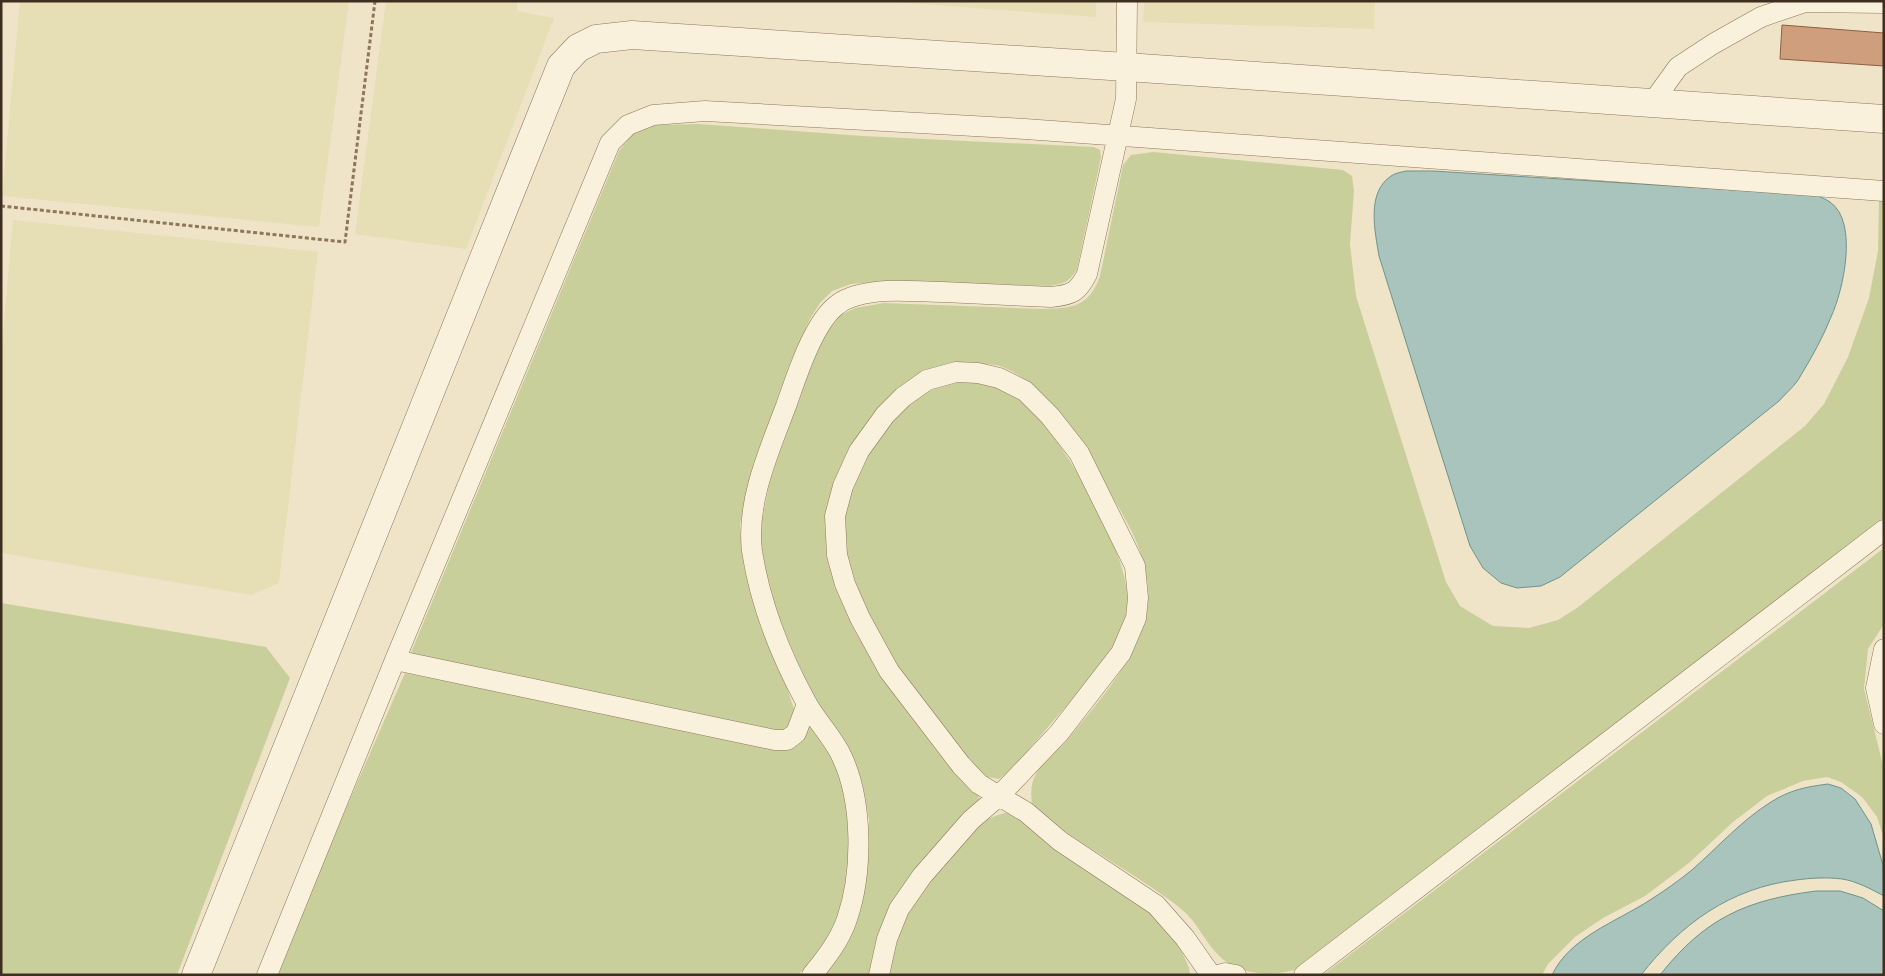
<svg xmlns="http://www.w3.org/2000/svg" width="1885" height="976" font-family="'Crimson Pro',serif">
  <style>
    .farmland { fill: #e6deb5 }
    .green { fill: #c9cf9b }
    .water { fill: #a9c4bc; stroke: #6f938a }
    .building { fill: #cf9f7d; stroke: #8d5f41 }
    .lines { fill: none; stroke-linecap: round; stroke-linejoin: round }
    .service-casing { stroke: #8d765c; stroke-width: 21 }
    .minor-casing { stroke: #8d765c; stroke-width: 29 }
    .path { stroke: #8d765c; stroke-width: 3; stroke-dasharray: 4 2.5; stroke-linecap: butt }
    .service { stroke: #faf1dc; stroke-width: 20 }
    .minor { stroke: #faf1dc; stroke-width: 28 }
  </style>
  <rect width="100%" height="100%" fill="#f0e4c8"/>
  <path class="farmland" d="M20 1H349L319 227 2 196Z
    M386 1H517V11L554 18 466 249 355 234Z
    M883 1H1096V17Z
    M1144 1H1375L1374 29 1143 22Z
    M13 220 318 252 279 583 252 595 1 553V357Z"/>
  <path class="green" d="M699 124 863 136 1094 147 1100 150 1101 157 1077 269C1070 282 1063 284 1049 286L889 281 851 284 832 291 820 303 810 319 790 363 753 469 740 524 742 553 794 709 791 727 785 732 771 731 410 655 619 151 633 134 656 125Z
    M1153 152 1343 170 1352 176 1354 191 1350 244 1356 296 1446 582 1460 606 1493 626 1529 628 1558 620 1577 608 1805 426 1824 404 1848 357 1869 298 1878 251 1879 201H1884V518L1306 965C1287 976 1252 976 1233 966 1214 956 1205 937 1193 921 1186 912 1174 903 1164 896 1121 865 1073 841 1032 806 1031 795 1030 784 1036 774 1043 761 1057 751 1067 740 1096 705 1129 668 1144 624 1150 605 1149 584 1144 565 1139 541 1124 517 1112 496 1085 448 1057 392 1005 368 983 358 945 370 923 373L825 520 827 552 837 592 856 633 886 681 976 792 980 800 914 870 890 905 870 975H823L865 873 869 820 862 782 850 752 811 693 778 617 767 579 761 546V524L771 476 807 370 826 333 841 315 855 308 884 303 1043 309C1073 308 1089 307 1100 276L1123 165 1131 155Z
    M956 380C977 382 999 383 1017 396 1057 426 1138 563 1127 613 1119 649 1091 677 1068 704 1049 726 1030 748 1011 770L999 779C996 778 991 778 988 777 971 770 930 714 918 697 862 611 806 535 879 439 903 407 918 393 956 380Z
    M1884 548V624L1868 649 1864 689 1884 769V839L1877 817 1862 797 1841 782 1827 777 1803 781 1767 796 1733 822 1689 863 1645 896 1603 918 1575 937 1548 964 1542 975H1323Z
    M1 603 266 647 290 678 177 975H1Z
    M405 673 775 746 811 723 835 760 847 787 850 874 840 918 826 947 798 975H277L317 875Z
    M1010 812 1152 912 1179 945 1189 968 1190 975H888C896 941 907 907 928 879 937 868 948 858 958 848 977 828 982 817 1010 812Z"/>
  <path class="water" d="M1406 171H1433L1816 195C1820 197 1826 199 1830 202 1859 222 1843 291 1831 317 1823 337 1812 357 1801 375 1796 385 1786 393 1779 401L1560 577 1541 586 1517 588 1501 583 1483 568 1470 546 1379 256C1375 231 1366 193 1391 176 1395 173 1402 172 1406 171Z
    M1828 784 1841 788 1855 799 1871 824 1883 865 1884 896C1871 889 1856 881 1842 879 1827 877 1811 878 1796 880 1730 888 1681 924 1641 975H1552C1570 937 1616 922 1650 900 1664 891 1680 880 1693 869 1718 847 1742 820 1771 802 1790 790 1805 787 1828 784Z
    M1816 891H1840L1863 898 1884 911V975H1660C1705 918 1746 900 1816 891Z"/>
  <path class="building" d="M1782 25 1884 33V66L1780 59Z"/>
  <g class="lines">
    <defs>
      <path id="service" d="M1652 103 1678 67 1713 44 1761 17 1805 2 1884 3
        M1884 649 1876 688 1884 724
        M395 660 775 740H787L796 733 807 704
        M267 975 395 660 610 143 628 125 653 115 705 111 1025 129 1884 191
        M812 975C826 958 840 940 847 919 863 872 863 802 842 757 833 737 816 721 806 702 781 656 760 603 752 551 746 502 769 451 786 406 796 378 813 323 837 305 849 295 870 292 886 291 905 290 924 292 943 292 979 294 1015 295 1051 297 1072 295 1078 292 1087 274L1126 99 1127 1
        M879 975 887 939 899 909 922 876 971 820 999 796 1059 733 1121 653 1136 618 1138 598 1135 566 1079 453 1050 416 1025 391 999 378 978 373 956 372 927 380 903 397 885 415 859 451 843 486 835 516 837 555 845 584 860 618 889 671 961 765 979 784 999 796 1026 812 1060 841 1156 905 1185 938 1211 975
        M1218 975 1225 973 1236 975
        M1304 975 1884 530"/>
      <path id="minor" d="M196 975 561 66 578 48 596 39 632 35 1126 67 1884 119"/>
    </defs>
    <use href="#service" class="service-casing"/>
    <use href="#minor" class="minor-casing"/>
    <path class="path" d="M1 206 345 242 375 1"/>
    <use href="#service" class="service"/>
    <use href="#minor" class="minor"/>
  </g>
  <rect width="1885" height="976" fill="none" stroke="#3d2e20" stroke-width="5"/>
</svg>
